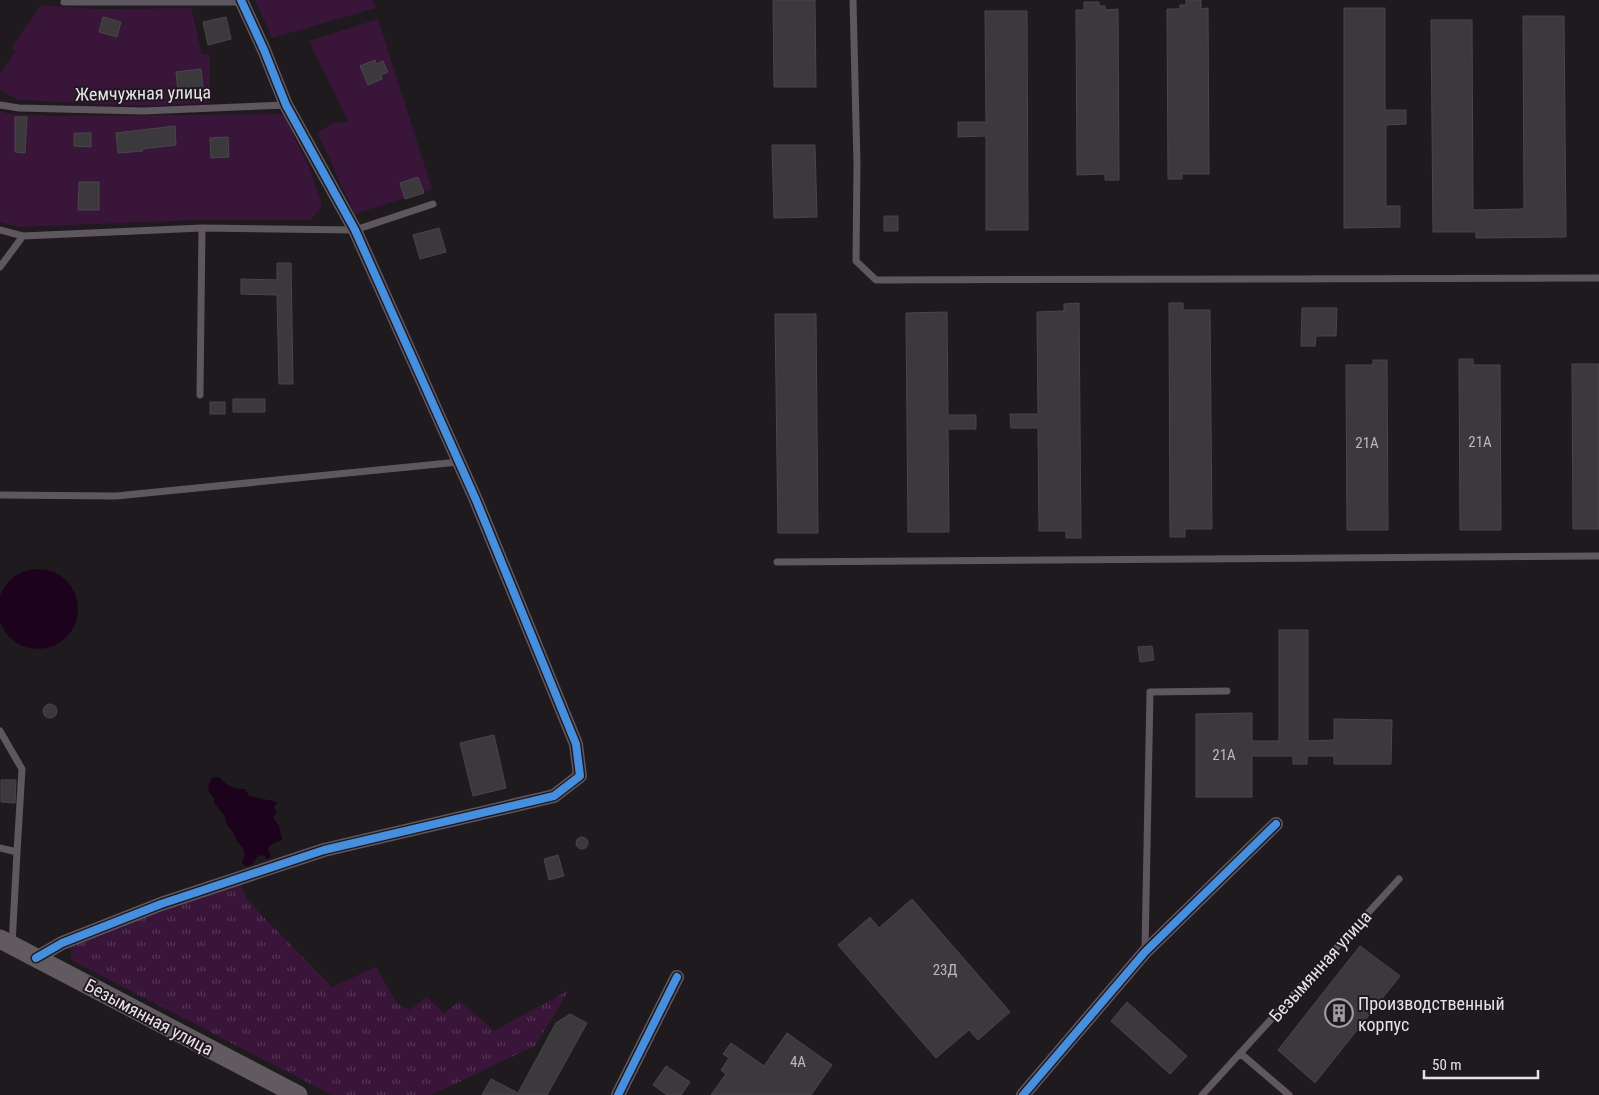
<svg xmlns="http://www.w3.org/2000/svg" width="1599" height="1095" font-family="'Roboto Condensed',sans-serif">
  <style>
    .grass { fill: url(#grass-tufts) }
    .garden { fill: #3a153a }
    .water { fill: #1c021c }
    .building { fill: #3c393c; stroke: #494649 }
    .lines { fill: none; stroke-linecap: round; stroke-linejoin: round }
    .service { stroke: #5f575f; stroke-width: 7 }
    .minor { stroke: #5f575f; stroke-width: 14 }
    .secondary { stroke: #625a61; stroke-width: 19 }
    .cycleway-casing { stroke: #1f191f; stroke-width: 11 }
    .cycleway { stroke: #468fdf; stroke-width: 8 }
    .labels { text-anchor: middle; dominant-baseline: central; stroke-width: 4; stroke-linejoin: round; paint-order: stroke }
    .number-label { font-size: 15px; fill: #bcb8bc }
    .street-label { font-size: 18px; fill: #e6e2e6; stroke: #1f191f }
    .poi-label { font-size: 18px; fill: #e6e2e6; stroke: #1f191f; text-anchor: start }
  </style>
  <defs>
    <pattern id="grass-tufts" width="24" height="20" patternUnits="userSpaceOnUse" patternTransform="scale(1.25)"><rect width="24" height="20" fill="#3a153a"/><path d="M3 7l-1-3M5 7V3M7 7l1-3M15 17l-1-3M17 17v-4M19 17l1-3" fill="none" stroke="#563756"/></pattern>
  </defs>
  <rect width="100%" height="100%" fill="#1e1a1e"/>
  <path class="grass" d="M240 884 247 900 332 987 376 967 396 1003 409 1010 427 997 444 1013 460 1001 494 1031 569 990 535 1046 431 1095H332L71 960V946L75 940Z"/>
  <path class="garden" d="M255 0H373L376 8 272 38Z
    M41 5 99 9 191 8 202 54 210 55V103L165 105H118L21 100H17L0 90V73L14 54 15 51 11 48Z
    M378 19 432 189 355 214 317 132 335 123 349 122 309 41Z
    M0 111 10 114 58 116 283 114 309 167 322 206 311 220H199L18 227 0 222Z"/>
  <path class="water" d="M-2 609a40 40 0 1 1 80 0a40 40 0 1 1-80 0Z
    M219 777C224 784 235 790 245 789L249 796 277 802 274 808 277 811 273 817 279 826 282 840 272 844 268 848 271 858 266 859 265 856 259 855 251 865 245 866 242 862 245 854 242 847 237 841 234 834 226 823 225 816 214 803V798L209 792 208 786 212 778Z"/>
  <path class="building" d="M773 0H815L816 87H774Z
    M1186 0H1201V9L1208 8 1209 174H1182V179H1168L1167 9H1180V5H1186Z
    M1084 2H1099V6H1105V10L1118 9 1119 180H1105V174L1077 175 1076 10H1084Z
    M1344 8H1385V110H1406V124L1386 125V206H1400V227L1344 228Z
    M985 11H1027L1028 230H986V136L958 137V122H986Z
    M1523 16H1564L1566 237 1476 238V232H1433L1431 20H1472L1473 210 1524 209Z
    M103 17 121 22 117 37 99 32Z
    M226 17 231 39 208 45 203 22Z
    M375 60 376 64 383 61 388 72 381 75 382 79 368 85 360 66Z
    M201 69 203 88 178 91 176 72Z
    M15 117H27L25 153 15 152Z
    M175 126 176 145 142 149 143 151 118 153 116 133Z
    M74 133H91V147L74 146Z
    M228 137 229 157 211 158 210 138Z
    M772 145H815L817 217 774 218Z
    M418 177 424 193 405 199 400 183Z
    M79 182H99V210H78Z
    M884 216H898V231H884Z
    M439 228 446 252 420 259 413 235Z
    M277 263H291L293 384H279L277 295 241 294V279L277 280Z
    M1079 303 1081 538H1066V531H1039L1038 428H1011L1010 414H1038L1037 312 1064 311V304Z
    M1169 303H1183V310H1210L1212 529H1185V537H1170Z
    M1302 308H1337L1336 336H1316L1315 346H1301Z
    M947 312 948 415H976V429H948L949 532H908L906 313Z
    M775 314H816L818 533H778Z
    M1459 359H1473V365H1500L1501 530H1460Z
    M1373 360H1387L1388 530H1347L1346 365H1373Z
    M1572 364H1599V529H1573Z
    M233 399H265V412H233Z
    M210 402H225V414H210Z
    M1279 630H1308V741L1334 740V719L1392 720 1391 764H1334V756H1307V764H1293V756H1252V797H1196V714L1252 713V741H1279Z
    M1152 646 1154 660 1140 662 1138 647Z
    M43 711a7 7 0 1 1 14 0a7 7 0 1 1-14 0Z
    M494 735 506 788 473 796 460 743Z
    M1 780H16L15 803 1 802Z
    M576 843a6 6 0 1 1 12 0a6 6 0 1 1-12 0Z
    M558 855 564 876 549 880 544 859Z
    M912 899 1010 1012 978 1040 969 1030 936 1058 838 945 870 917 879 928Z
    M1360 946 1400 976 1315 1083 1278 1050Z
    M1127 1002 1187 1056 1170 1074 1111 1021Z
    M570 1014 587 1023 547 1095H482L491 1079 518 1093 556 1023Z
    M787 1033 832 1065 811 1095H711L726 1074 721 1070 729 1058 723 1054 731 1043 764 1066Z
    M666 1066 690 1082 681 1095H667L653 1085Z"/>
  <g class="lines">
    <path class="service" d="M853 0 857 164 856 261 876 280 1599 278
      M64 2H242
      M0 105 19 108 143 111 286 105
      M0 230 23 236 202 228 355 230 433 204
      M0 267 23 236
      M200 395 202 228
      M0 495 116 496 459 462
      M777 562 1599 556
      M0 731 22 769 17 852
      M0 848 17 852 12 945
      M1145 949 1150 692 1227 691
      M1240 1053 1289 1095
      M1202 1095 1399 879"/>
    <path class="minor" d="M36 958 62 943 161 904 324 850 554 796 580 776 576 744 476 500 355 230 286 105 264 50 241 0
      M618 1095 677 977
      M1023 1095 1145 952 1276 824"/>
    <path class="secondary" d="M0 939 298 1095"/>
    <defs>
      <path id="cycleway" d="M36 958 62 943 161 904 324 850 554 796 580 776 576 744 476 500 355 230 286 105 264 50 241 0
        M618 1095 677 977
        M1023 1095 1145 952 1276 824"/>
    </defs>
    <use href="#cycleway" class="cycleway-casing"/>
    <use href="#cycleway" class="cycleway"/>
  </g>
  <defs>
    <symbol id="building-ring" viewBox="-11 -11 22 22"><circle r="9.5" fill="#1f191f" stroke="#a09ca0" stroke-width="1.5"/><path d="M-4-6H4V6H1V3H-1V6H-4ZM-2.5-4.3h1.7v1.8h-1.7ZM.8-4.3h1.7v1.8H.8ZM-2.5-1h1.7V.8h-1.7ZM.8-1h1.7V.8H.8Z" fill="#a09ca0"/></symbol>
  </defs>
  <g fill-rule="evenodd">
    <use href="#building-ring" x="1323" y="997" width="32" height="32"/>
  </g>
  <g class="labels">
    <g class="number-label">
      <text x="1480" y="442">21А</text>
      <text x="1367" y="443">21А</text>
      <text x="1224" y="755">21А</text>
      <text x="945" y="970">23Д</text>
      <text x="798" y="1062">4А</text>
    </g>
    <g class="street-label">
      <text transform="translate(143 93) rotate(-1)">Жемчужная улица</text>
      <text transform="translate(1320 966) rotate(-48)">Безымянная улица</text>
      <text transform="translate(149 1017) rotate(28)">Безымянная улица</text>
    </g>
    <g class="poi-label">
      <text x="1358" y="1003">Производственный<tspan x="1358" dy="21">корпус</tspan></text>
    </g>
  </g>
  <path d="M1424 1070v8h114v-8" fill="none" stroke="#e6e2e6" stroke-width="2.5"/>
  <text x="1432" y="1070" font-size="15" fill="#e6e2e6" stroke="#1f191f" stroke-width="4" paint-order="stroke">50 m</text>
</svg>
